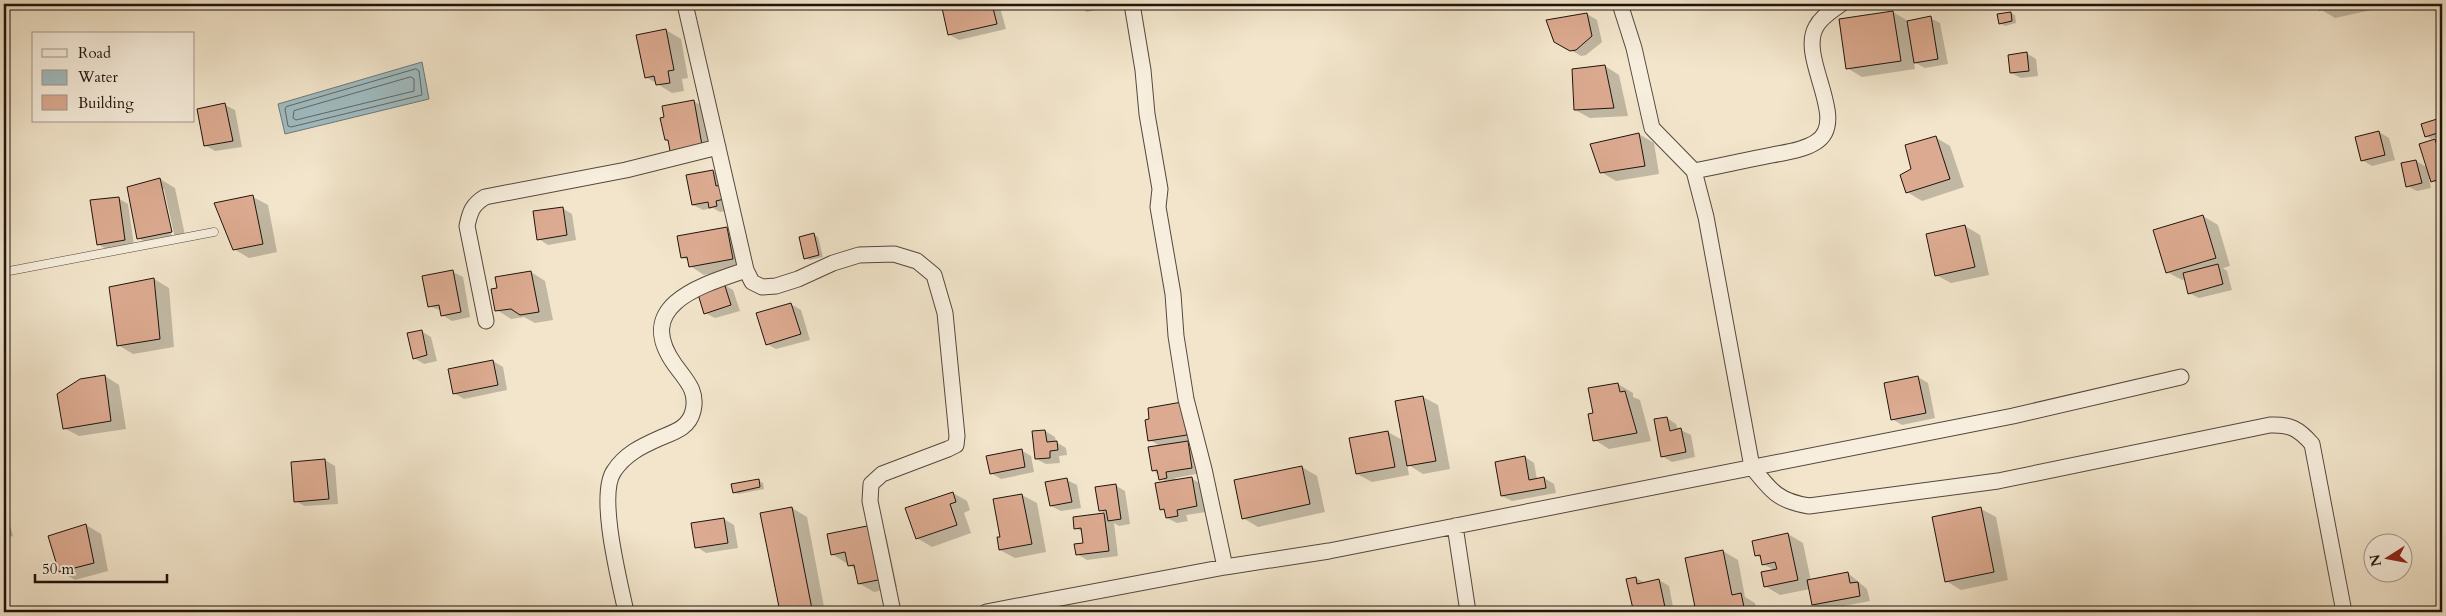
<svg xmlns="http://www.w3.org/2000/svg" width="2446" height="616" font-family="Cardo,serif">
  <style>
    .water { fill: #a0bcc1; stroke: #6c7979 }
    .shadow { fill: #0003; fill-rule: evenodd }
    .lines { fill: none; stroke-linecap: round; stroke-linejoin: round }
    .shore { stroke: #606867; stroke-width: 1 }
    .building { fill: #dcaa90; stroke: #1f140d }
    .lane-casing { stroke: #54483c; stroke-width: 9 }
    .street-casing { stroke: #54483c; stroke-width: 17 }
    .lane { stroke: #f7eedd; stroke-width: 8 }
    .street { stroke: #f7eedd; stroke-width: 15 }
  </style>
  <rect width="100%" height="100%" fill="#f2e5cb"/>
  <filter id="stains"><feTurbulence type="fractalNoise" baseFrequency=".004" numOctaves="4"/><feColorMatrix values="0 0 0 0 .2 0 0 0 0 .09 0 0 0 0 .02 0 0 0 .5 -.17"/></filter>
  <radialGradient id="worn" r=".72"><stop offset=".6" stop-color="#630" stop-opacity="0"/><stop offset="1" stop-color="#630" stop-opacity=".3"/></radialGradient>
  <path class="water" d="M422 62 429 99 285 134 278 104Z"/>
  <path class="shadow" d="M563 4H576V10H567L563 7Z
    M945 4H999L1006 29 959 40 950 35V8Z
    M1073 4H1121L1087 12Z
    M1986 4H2004L1991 7Z
    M2319 4H2343L2331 6V9L2355 4H2374L2376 9 2335 18 2320 9Z
    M1893 12 1908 21 1930 18 1940 23 1948 64 1925 68 1914 62 1915 69 1862 77 1847 68 1840 20Z
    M2011 13 2015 15 2016 23 2005 26 2000 23Z
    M1587 14 1597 20 1602 42 1586 55 1581 56 1555 41Z
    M666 30 681 39 688 78 682 79 684 91 672 93 646 77Z
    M2026 53 2036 59 2038 76 2021 78 2011 73Z
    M1605 66 1619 75 1628 116 1590 118 1575 110Z
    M693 101 708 109 716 153 686 159 672 150 670 142 666 140Z
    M225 105 235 110 242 147 215 151 205 145Z
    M2437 120 2442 123V136L2431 139 2426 136Z
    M2379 132 2389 138 2395 160 2372 166 2362 160Z
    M1639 134 1654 143 1659 174 1616 181 1601 172Z
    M1935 137 1950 146 1964 187 1922 201 1907 192 1912 169Z
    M2435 141 2442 145V186L2429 179 2431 188 2417 191 2407 186 2416 161 2428 168Z
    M713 171 723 177 726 211 720 212 713 208 703 210 693 205Z
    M160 179 175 188 186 240 153 246 138 238ZM162 189H164L175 238H172Z
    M253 197 268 205 277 252 249 258 234 249Z
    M118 198 128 204 134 245 108 250 98 244Z
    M562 208 572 214 576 240 548 245 539 239Z
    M2203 216 2218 225 2230 266 2223 268 2227 271 2232 290 2199 298 2189 293 2186 279 2182 280 2167 272Z
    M1965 226 1980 235 1989 275 1951 283 1936 275Z
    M727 229 741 237 747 267 704 275 690 266 689 261 682 257Z
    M813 234 818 237 823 257 810 260 805 258Z
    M453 272 463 277 470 317 452 321 442 315V311L429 306Z
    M531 272 545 281 553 320 535 323 524 317 511 319 497 310 498 289Z
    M154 279 169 288 174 347 133 354 118 345Z
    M723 284 733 290 740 311 715 318 705 313Z
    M791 304 801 310 810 340 776 349 767 344Z
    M421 331 431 337 437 361 424 364 414 358Z
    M493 361 503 367 507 390 464 399 454 393Z
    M105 376 119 385 126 429 79 436 64 428Z
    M1918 377 1928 383 1935 418 1902 425 1892 419Z
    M1618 384 1633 393V397L1640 400 1651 441 1609 449 1595 440 1594 414Z
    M1423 397 1438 405 1450 469 1423 474 1407 464 1409 475 1372 482 1357 474 1388 432 1404 441 1396 402Z
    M1182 403 1196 440 1187 442 1197 448 1201 473 1175 478 1176 481 1191 478 1201 484 1206 512 1186 515 1188 521 1177 523 1167 518 1166 512 1161 509 1167 483 1153 470 1160 446 1150 440Z
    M1667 418 1676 424 1678 430H1681L1691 435 1695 457 1672 462 1662 456Z
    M1045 431 1055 437 1056 442 1066 448 1067 455 1059 456 1060 463 1046 464 1036 459 1034 432Z
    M1021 450 1031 456 1034 472 1001 479 991 473Z
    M1525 457 1534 463 1537 479 1544 478 1554 484 1556 493 1512 501 1502 496Z
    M325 460 335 466 338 504 305 506 295 501Z
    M1302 467 1317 476 1325 512 1258 527 1243 518Z
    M758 480 763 483 764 489 738 494 734 492Z
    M1067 480 1077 485 1081 508 1061 511 1051 506Z
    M1115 485 1125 491 1130 524 1119 526 1114 523 1118 556 1087 560 1077 554 1084 544 1083 532 1075 528 1074 518 1106 514 1100 510Z
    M953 493 967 501 970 510 964 513 971 533 932 547 917 538Z
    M1022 495 1037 503 1046 552 1015 558 1000 550Z
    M4 503 13 536 4 538Z
    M792 508 807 517 825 612H782L762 514Z
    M1981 509 1996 517 2008 580 1961 590 1946 581Z
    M724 519 734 525 738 548 706 553 697 547Z
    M86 525 101 534 108 571 75 580 60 571Z
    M871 526 886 535 897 587 874 592 860 584 857 570 832 554Z
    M1788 534 1803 543 1811 581 1848 573 1867 589 1870 601 1823 610 1814 605 1810 589 1780 595 1765 586 1774 570 1763 564 1762 559 1756 555Z
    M1723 551 1738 560 1745 597 1755 603 1757 612H1698L1687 559Z
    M1636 578 1645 583 1659 580 1669 586 1674 612H1640L1634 608Z
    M4 592 8 594 11 612H4Z"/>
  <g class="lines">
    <path class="shore" d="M416 69 419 71 422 95 291 127 288 126 285 109 286 107Z
      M411 77 414 79V91L296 120 293 118 294 111Z"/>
  </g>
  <path class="building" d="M562 4H572V8H562Z
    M962 4H992L997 24 948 35 942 8Z
    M2318 4H2349L2319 10Z
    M1893 11 1901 61 1846 69 1839 19Z
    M2011 12 2012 21 1999 24 1997 14Z
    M1587 13 1592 36 1576 50 1570 51 1554 42 1546 20Z
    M1931 16 1938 59 1914 63 1907 21Z
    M666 29 674 70 668 71 670 83 656 85 654 76 645 78 636 35Z
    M2027 52 2029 71 2010 73 2008 55Z
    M1605 65 1614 108 1574 110 1572 69Z
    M694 100 702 145 670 151 668 140H665L660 118 664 117 662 106Z
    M225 103 233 141 204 146 197 109Z
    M2437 119 2441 132 2425 137 2421 124Z
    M2379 131 2385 155 2361 161 2355 137Z
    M1639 133 1645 166 1600 173 1590 144Z
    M1936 136 1950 179 1906 193 1900 175 1911 169 1905 145Z
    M2435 139 2442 162V178L2431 182 2419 144Z
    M2416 160 2422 183 2406 187 2401 163Z
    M713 170 716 186 721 185 724 199 716 201 717 206 709 208 708 202 692 205 686 175Z
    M160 178 172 232 137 239 127 187Z
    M253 195 263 244 233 250 214 203Z
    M119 197 125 240 97 245 90 200Z
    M563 207 567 235 537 240 533 211Z
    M2203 215 2216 258 2166 273 2153 230Z
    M1965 225 1975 267 1935 276 1926 234Z
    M727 227 733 259 689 267 687 257 681 258 677 236Z
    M814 233 819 255 804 259 799 237Z
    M2218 264 2223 284 2188 294 2183 273Z
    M453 270 461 312 441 316 439 305 428 307 422 276Z
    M531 271 539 312 520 315 511 309 495 311 491 289 497 288 495 277Z
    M154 278 160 339 117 346 109 287Z
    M724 283 731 305 704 314 697 291Z
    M791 303 801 334 766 345 756 313Z
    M422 330 427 355 413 359 407 333Z
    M493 360 498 385 453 394 448 369Z
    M105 375 111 421 63 429 57 394 80 379Z
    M1918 376 1926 413 1891 420 1884 383Z
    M1618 383 1620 392 1625 391 1637 433 1593 441 1588 414 1593 413 1588 388Z
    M1423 396 1436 461 1407 466 1395 401Z
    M1182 402 1187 435 1148 441 1145 420 1149 419 1148 408Z
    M1667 417 1670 431 1681 428 1686 452 1661 457 1654 419Z
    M1045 430 1047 442 1057 441 1058 450 1050 451V458L1035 459 1032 431Z
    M1388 431 1395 467 1356 474 1349 438Z
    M1188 441 1192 468 1166 472 1167 478 1159 480 1157 470 1152 471 1148 447Z
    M1022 449 1025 467 990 474 986 456Z
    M1525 456 1529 480 1544 477 1546 488 1501 496 1495 462Z
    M325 459 329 499 294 502 291 462Z
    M1302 466 1310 504 1242 519 1234 480Z
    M1192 477 1197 506 1177 510 1178 516 1166 518 1164 509 1160 510 1155 483Z
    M1067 478 1072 502 1050 506 1045 482Z
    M759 479 760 487 733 493 731 484Z
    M1116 484 1121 519 1108 521 1106 510 1099 511 1095 487Z
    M953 492 956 502 950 504 957 525 916 539 905 508Z
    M1022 494 1032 544 999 550 997 537H1000L993 499Z
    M792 507 812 609 780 612 760 513Z
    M1981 507 1994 572 1945 582 1932 517Z
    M1104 513 1109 551 1076 555 1074 544 1083 543 1081 528 1074 529 1073 517Z
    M724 518 728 543 695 548 691 523Z
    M86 524 94 563 59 572 48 536Z
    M872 525 883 579 858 584 854 565 848 566 845 552 831 555 827 534Z
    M1788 533 1798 580 1764 587 1761 572 1777 569 1775 562 1762 565 1760 555 1755 556 1752 541Z
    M1723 550 1732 595 1741 593 1745 612H1696L1685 558Z
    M1848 572 1850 583 1858 582 1860 596 1812 605 1807 580Z
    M1636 577 1637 584 1659 579 1666 612H1639L1638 608 1633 609 1626 579Z"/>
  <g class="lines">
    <defs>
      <path id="lane" d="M4 272 214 232"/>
      <path id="street" d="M685 4 746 270 752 282 762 287 776 286 798 279 833 263 859 255 894 254 917 261 934 275 945 313 957 436 956 445 948 449 882 474 871 484 870 501 893 612
        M1132 4 1143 70 1147 114 1160 189 1158 207 1173 294 1176 336 1186 399 1204 469 1225 567
        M1620 4 1634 48 1652 128 1694 171 1706 217 1752 467C1771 491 1778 501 1809 506L1998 481 2270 425C2290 424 2299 429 2312 444L2344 612
        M1694 171C1720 166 1746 160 1772 155 1787 152 1804 150 1816 142 1850 121 1798 58 1816 27 1821 17 1832 11 1841 4
        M486 321 467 226C470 212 472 205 485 197L626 170 718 147
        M1455 526 1468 612
        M626 612C620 583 597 495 614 471 625 454 642 446 660 438 674 432 689 428 693 411 698 391 686 380 675 365 632 305 702 285 746 270
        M986 612 1225 567 1329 551 2013 416 2181 377"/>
    </defs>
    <use href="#lane" class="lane-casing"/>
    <use href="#street" class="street-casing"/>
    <use href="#lane" class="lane"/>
    <use href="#street" class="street"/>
  </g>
  <rect width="2446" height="616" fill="none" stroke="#f2e5cb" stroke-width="20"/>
  <rect x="5" y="5" width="2436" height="606" fill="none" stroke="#1f140d" stroke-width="2.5"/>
  <rect x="10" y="10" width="2426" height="596" fill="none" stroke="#1f140d"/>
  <rect x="32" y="32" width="162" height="90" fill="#f7eedd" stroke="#a1978a"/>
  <rect x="42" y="49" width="25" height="8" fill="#f7eedd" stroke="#a1978a"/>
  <text x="78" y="58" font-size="15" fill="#1f140d">Road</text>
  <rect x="42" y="70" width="25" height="15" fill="#a0bcc1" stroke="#a1978a"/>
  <text x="78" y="82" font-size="15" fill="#1f140d">Water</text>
  <rect x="42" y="95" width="25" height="15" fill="#dcaa90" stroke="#a1978a"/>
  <text x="78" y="108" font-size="15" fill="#1f140d">Building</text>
  <g transform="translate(2388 558) rotate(259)"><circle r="24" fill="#f7eedd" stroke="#a1978a"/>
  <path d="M0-4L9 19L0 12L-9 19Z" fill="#8f2418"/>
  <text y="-8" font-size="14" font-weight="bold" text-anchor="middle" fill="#1f140d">N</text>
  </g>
  <path d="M35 574v8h132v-8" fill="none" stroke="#1f140d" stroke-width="2.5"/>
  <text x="42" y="574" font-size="15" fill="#1f140d" stroke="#f7eedd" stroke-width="4" paint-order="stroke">50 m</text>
  <rect width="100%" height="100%" filter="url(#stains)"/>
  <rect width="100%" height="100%" fill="url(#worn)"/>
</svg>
